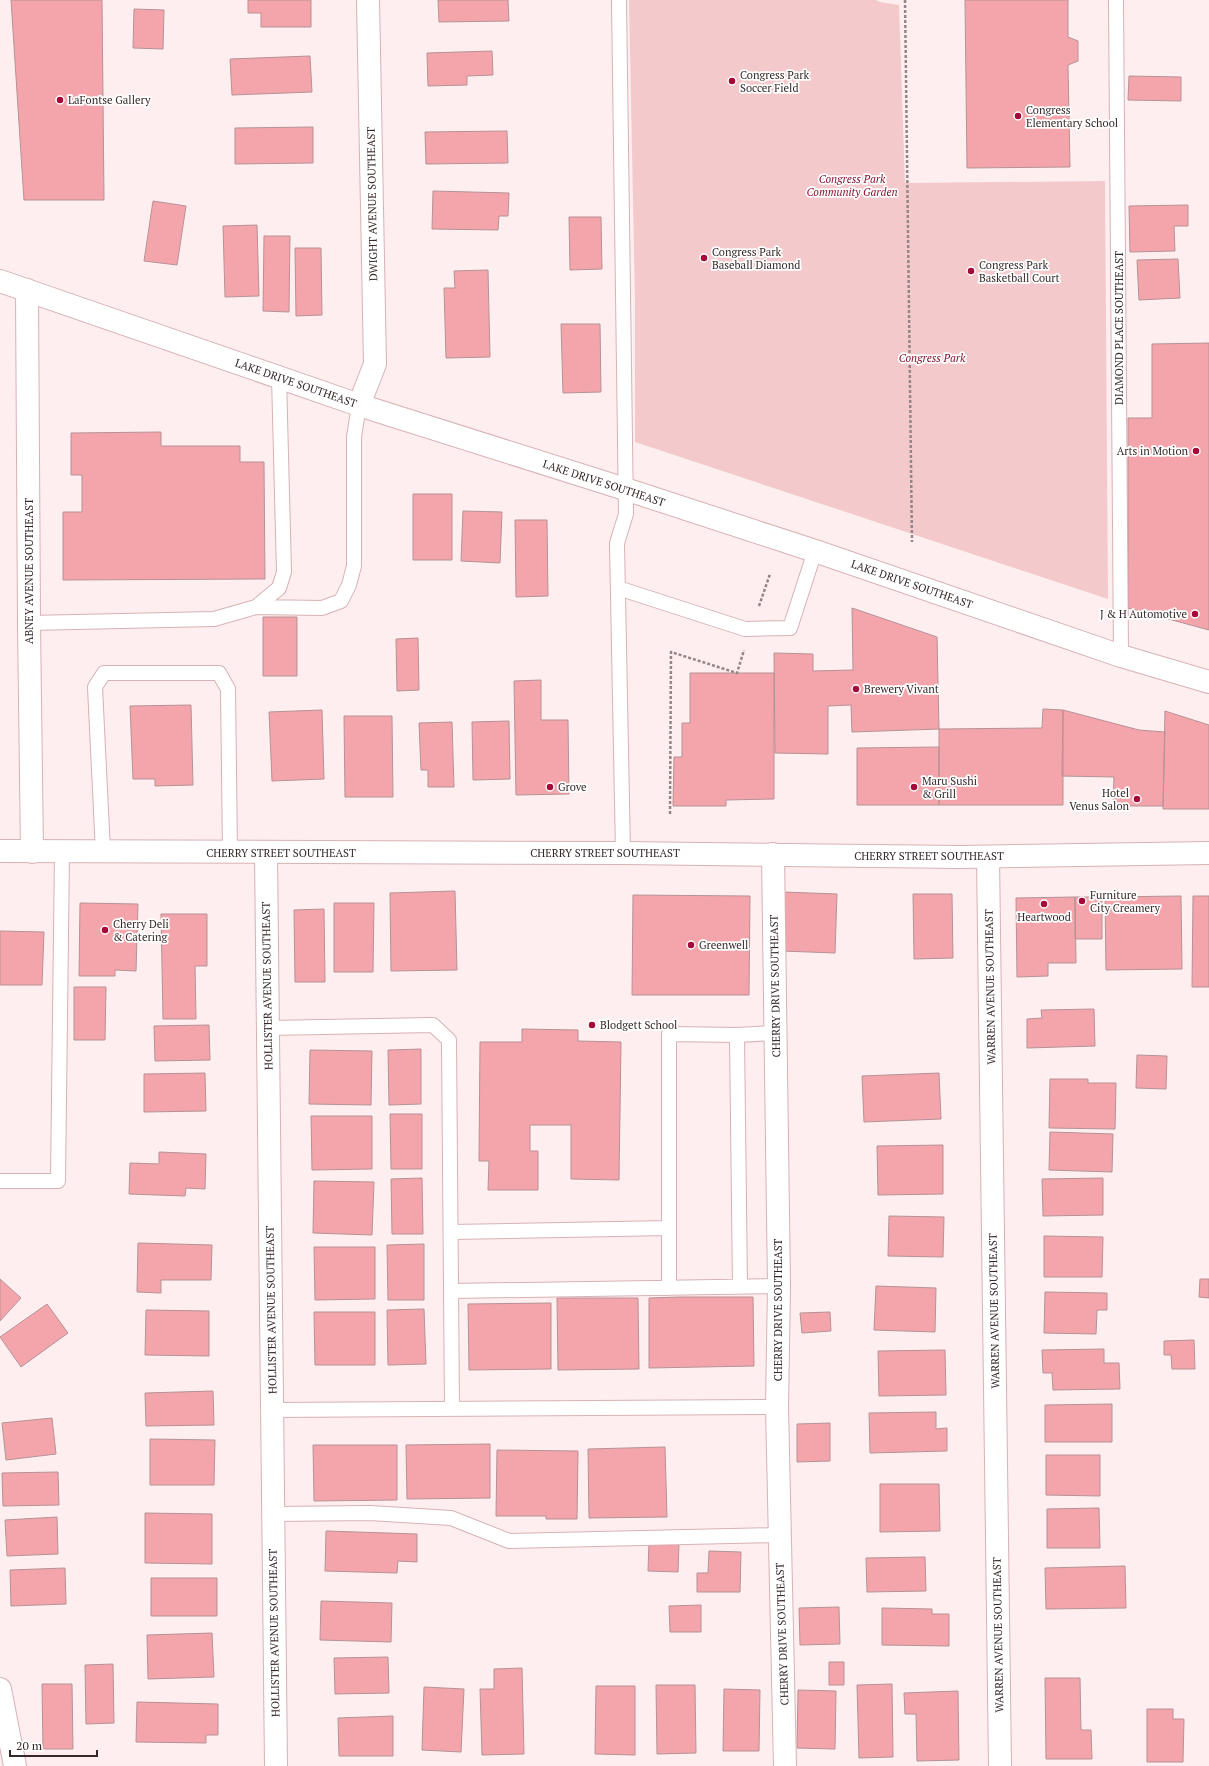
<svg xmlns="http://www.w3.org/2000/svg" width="1209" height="1766" font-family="'PT Serif',serif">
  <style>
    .green { fill: #f3c9cc }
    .building { fill: #f4a5ab; stroke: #b69295 }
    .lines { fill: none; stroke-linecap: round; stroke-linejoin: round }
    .service-casing { stroke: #d7b2b4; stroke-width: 16 }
    .minor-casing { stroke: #d7b2b4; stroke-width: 24 }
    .tertiary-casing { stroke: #d7b2b4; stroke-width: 24 }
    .secondary-casing { stroke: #d7b2b4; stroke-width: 24 }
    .path { stroke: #948586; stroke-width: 2.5; stroke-dasharray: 3 2; stroke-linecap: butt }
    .service { stroke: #fff; stroke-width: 14 }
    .minor { stroke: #fff; stroke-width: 22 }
    .tertiary { stroke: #fff; stroke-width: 22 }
    .secondary { stroke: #fff; stroke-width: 22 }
    .poi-dot { fill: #a40939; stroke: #fff; stroke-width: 1.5 }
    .labels { text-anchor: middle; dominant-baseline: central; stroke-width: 3.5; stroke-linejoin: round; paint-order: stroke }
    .poi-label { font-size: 11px; fill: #362829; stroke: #fff; text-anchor: start }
    .park-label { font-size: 11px; font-style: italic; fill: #881531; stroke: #fff }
    .street-label { font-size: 11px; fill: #362829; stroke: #fff }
  </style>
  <rect width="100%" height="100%" fill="#feeeef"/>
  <path class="green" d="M629 0H876L880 2 899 5 905 183 1105 181 1108 599 635 442V302Z"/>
  <path class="building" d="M11 0H102L104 200H24Z
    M248 0H311V27H261V13H248Z
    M438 0H508L509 21 439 22Z
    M965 0H1068V37L1078 41V61L1068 65 1070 167 967 168Z
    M134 9 164 10 163 49 133 48Z
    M492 51 493 75 467 76V85L428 86 427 53Z
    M310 56 312 92 232 95 230 59Z
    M1129 76 1181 77V101L1128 100Z
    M313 127V163L235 164V128Z
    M507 131 508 163 426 164 425 132Z
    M433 191 509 193 508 216H499L498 230 432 229Z
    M153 201 186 206 177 265 144 261Z
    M1188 205V226H1174L1175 251 1130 252 1129 206Z
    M569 217H601L602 269 570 270Z
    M257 225 259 296 225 297 223 226Z
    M264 236H290L289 312 263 311Z
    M295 248H321L322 315 296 316Z
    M1178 259 1180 298 1139 300 1137 260Z
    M488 270 490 357 446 358 444 288H455L454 271Z
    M561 324H600L601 392 563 393Z
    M1209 343V630L1128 608V418H1152V344Z
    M161 432V446H240V462H264L265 579 63 580V512H82V475H71V433Z
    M413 494H452V560H413Z
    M463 511 502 512 500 563 461 561Z
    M515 520H547L548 596 516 597Z
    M852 608 937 637 939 729 852 732 851 705 828 706V754L775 753 774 653 813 654V671L853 670Z
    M263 617H297V676H263Z
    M418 638 419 690 397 691 396 639Z
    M690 673H774V799L726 800V806H673L674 757H682V723H690Z
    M541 680V720H568L569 794 516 795 514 681Z
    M191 705 193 785 155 786V779H133L130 706Z
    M1043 709 1063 710V805H939V729L1042 728Z
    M322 710 324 779 272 781 269 712Z
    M1063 710 1139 730 1165 732 1163 806H1113L1114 777 1062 776Z
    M1165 711 1209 725V809H1163Z
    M344 716H392L393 797H345Z
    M509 721 510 779 473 780 472 722Z
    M452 722 454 787H428V770H421L419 723Z
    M939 747V805H857V748Z
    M455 891 457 970 391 971 390 893Z
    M783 892 837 894 835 953 782 951Z
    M913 894H952L953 958 914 959Z
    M633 895 750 896 749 995H632Z
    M1181 896 1182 969 1106 970 1105 897Z
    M1193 896H1209V987H1192Z
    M1075 897 1076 963H1048V976L1017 977 1016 898Z
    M1075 897H1102V939H1075Z
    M80 903 138 904 136 971 115 970V976H79Z
    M334 903H374L373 972H334Z
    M324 909 325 982H295L294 910Z
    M161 914H207V966H195L196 1019H163Z
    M0 931 44 932 42 985H0Z
    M74 987H106L105 1040H74Z
    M1094 1009 1095 1046 1027 1048V1019L1042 1018 1041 1010Z
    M209 1025 210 1060 155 1061 154 1026Z
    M522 1029 578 1030V1041L621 1042 619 1180 571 1179V1125H530V1151H538V1190H488L489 1161H479L480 1042H522Z
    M421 1049V1104L389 1105 388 1050Z
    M310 1050 372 1051 371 1105 309 1104Z
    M1137 1055 1167 1056 1166 1089 1136 1088Z
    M205 1073 206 1111 144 1112V1074Z
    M939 1073 941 1119 864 1122 862 1076Z
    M1050 1079H1088V1083H1116L1115 1129 1049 1128Z
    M390 1114H422V1169H391Z
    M311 1116H372V1169L312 1170Z
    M1050 1132 1113 1134 1112 1172 1049 1170Z
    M943 1145V1194L878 1195 877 1146Z
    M159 1152 206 1154 205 1189 186 1188 185 1196 129 1194 130 1163 159 1164Z
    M422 1178 423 1234H392L391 1179Z
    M1103 1178V1215L1043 1216 1042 1179Z
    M314 1181 374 1182 372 1235 313 1233Z
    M889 1216 944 1217 943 1257 888 1256Z
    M1044 1236 1103 1237 1102 1277H1044Z
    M138 1243 212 1245 211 1280H161V1293L137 1292Z
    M424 1244V1300H388L387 1245Z
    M314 1247H375V1299L315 1300Z
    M0 1279 21 1298 0 1321Z
    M1200 1279H1209V1298L1199 1297Z
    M876 1286 936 1288 935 1332 874 1330Z
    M1045 1292 1107 1293V1310H1097L1096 1334 1044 1333Z
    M680 1297H753L754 1366 649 1368V1298Z
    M557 1298H638L639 1369 558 1370Z
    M551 1303V1369L469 1370 468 1304Z
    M47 1304 68 1333 21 1367 0 1337Z
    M424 1309 426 1364 388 1365 387 1310Z
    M146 1310 209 1311V1356L145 1355Z
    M314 1312H375V1365H315Z
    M830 1312 831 1331 802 1333 800 1313Z
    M1194 1340 1195 1369H1172L1171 1355H1164V1341Z
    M1104 1349V1363H1119L1120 1389 1053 1390 1052 1373H1043L1042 1350Z
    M945 1350 946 1395 879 1396 878 1351Z
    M213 1391 214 1425 146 1426 145 1393Z
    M1112 1404V1442H1045V1405Z
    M936 1412V1429L947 1428V1451L870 1453 869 1413Z
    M52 1418 56 1454 6 1460 2 1423Z
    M830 1423V1461L797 1462V1424Z
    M150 1439 215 1440 214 1485H150Z
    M490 1444V1498L407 1499 406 1445Z
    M313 1445H397V1500L314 1501Z
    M665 1447 667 1517 589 1518 588 1449Z
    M497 1450 578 1451 577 1519H546V1516H496Z
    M1046 1455H1100V1496L1046 1495Z
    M58 1472 59 1505 3 1506 2 1473Z
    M880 1484H939L940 1531 880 1532Z
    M1099 1508 1100 1548H1047V1509Z
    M145 1513 212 1514V1564L145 1563Z
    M57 1517 58 1554 7 1556 5 1520Z
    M326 1531 417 1534V1562L398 1561 397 1573 325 1571Z
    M649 1542 679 1543 678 1572 648 1571Z
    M709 1551 741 1552 740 1592H697V1573H708Z
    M925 1557 926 1591 867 1592 866 1558Z
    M1125 1566 1126 1608 1046 1609 1045 1568Z
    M65 1568 66 1604 11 1606 10 1570Z
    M151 1578H217V1616H151Z
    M321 1601 392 1603 391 1642 320 1640Z
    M701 1605V1632H670L669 1606Z
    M839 1607 840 1644 800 1645 799 1608Z
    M882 1608 932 1609V1614H949V1646L882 1645Z
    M212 1633 214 1677 148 1679 147 1635Z
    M388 1657 389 1693 335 1694 334 1658Z
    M829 1662H844V1685H829Z
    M113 1664 114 1723 86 1724 85 1665Z
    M522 1668 524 1754 482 1755 480 1689H494V1669Z
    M1045 1678H1080L1081 1730H1091L1092 1759H1046Z
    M42 1684H72L73 1749H43Z
    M892 1684 893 1757 859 1758 857 1685Z
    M656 1685H695L696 1753 657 1754Z
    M596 1686H635V1755L595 1754Z
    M424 1687 464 1689 461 1752 422 1750Z
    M724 1689 760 1690 759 1751H723Z
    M798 1690 836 1691 835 1749 797 1748Z
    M958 1691 959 1760 917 1761 916 1714H905L904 1693Z
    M137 1702 218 1704V1735H206V1743L136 1742Z
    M1147 1709H1173V1719H1184L1183 1762H1147Z
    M393 1716V1756H339L338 1718Z"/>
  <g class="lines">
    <defs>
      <path id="service" d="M619 0 626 514 617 543 623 853
        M1116 0 1121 656
        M618 588 745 629 790 628 815 551
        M256 607 322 608 341 601 349 585 354 566V437L359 405
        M29 623 214 619 256 607 279 588 284 572 279 377
        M103 852 95 687 104 673H219L228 689 230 853
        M267 1028 433 1025 449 1040 452 1409
        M0 1181H58L62 852
        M669 1228V1288
        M451 1232 669 1228V1034L737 1035
        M740 1287 737 1035 776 1033
        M451 1291 779 1286
        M272 1410 777 1407
        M273 1514 370 1513 451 1518 509 1541 779 1535"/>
      <path id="minor" d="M27 290 29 623 32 852
        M359 405 375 364 368 0
        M266 853 276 1766
        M773 854 779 1286 777 1407 785 1766
        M988 857 1000 1766
        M0 1689 15 1766"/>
      <path id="tertiary" d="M0 851 623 853 960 857 1209 853"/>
      <path id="secondary" d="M0 281 359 405 625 489 815 551 1121 656 1209 682"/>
    </defs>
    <use href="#service" class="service-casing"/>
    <use href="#minor" class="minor-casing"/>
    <use href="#tertiary" class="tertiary-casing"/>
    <use href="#secondary" class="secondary-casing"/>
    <path class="path" d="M905 0 912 542
      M759 606 770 574
      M670 814 671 652 737 673 744 650"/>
    <use href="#service" class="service"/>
    <use href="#minor" class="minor"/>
    <use href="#tertiary" class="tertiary"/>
    <use href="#secondary" class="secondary"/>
  </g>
  <g class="poi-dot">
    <circle cx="732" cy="81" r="4"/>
    <circle cx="60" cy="100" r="4"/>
    <circle cx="1018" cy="116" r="4"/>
    <circle cx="704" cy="258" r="4"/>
    <circle cx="971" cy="271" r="4"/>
    <circle cx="1196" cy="451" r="4"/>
    <circle cx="1195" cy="614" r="4"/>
    <circle cx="856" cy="689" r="4"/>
    <circle cx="550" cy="787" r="4"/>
    <circle cx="914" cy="787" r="4"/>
    <circle cx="1137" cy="799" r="4"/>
    <circle cx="1082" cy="901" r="4"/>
    <circle cx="1044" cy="904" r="4"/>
    <circle cx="105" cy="930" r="4"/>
    <circle cx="691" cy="945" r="4"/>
    <circle cx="592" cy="1025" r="4"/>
  </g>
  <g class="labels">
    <g class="poi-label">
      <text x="740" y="75">Congress Park<tspan x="740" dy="13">Soccer Field</tspan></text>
      <text x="68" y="100">LaFontse Gallery</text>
      <text x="1026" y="110">Congress<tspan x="1026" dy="13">Elementary School</tspan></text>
      <text x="712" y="252">Congress Park<tspan x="712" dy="13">Baseball Diamond</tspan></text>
      <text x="979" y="265">Congress Park<tspan x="979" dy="13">Basketball Court</tspan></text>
      <text x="1188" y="451" text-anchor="end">Arts in Motion</text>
      <text x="1187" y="614" text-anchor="end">J &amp; H Automotive</text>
      <text x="864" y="689">Brewery Vivant</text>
      <text x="922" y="781">Maru Sushi<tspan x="922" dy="13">&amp; Grill</tspan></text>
      <text x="558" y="787">Grove</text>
      <text x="1129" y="793" text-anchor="end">Hotel<tspan x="1129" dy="13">Venus Salon</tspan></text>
      <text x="1090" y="895">Furniture<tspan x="1090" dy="13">City Creamery</tspan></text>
      <text x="1044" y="917" text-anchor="middle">Heartwood</text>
      <text x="113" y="924">Cherry Deli<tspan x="113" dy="13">&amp; Catering</tspan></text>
      <text x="699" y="945">Greenwell</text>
      <text x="600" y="1025">Blodgett School</text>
    </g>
    <g class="park-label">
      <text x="852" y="179">Congress Park<tspan x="852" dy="13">Community Garden</tspan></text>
      <text x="932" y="358">Congress Park</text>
    </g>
    <g class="street-label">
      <text transform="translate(372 204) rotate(-91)">DWIGHT AVENUE SOUTHEAST</text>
      <text transform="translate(1119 328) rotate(-90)">DIAMOND PLACE SOUTHEAST</text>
      <text transform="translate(296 383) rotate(19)">LAKE DRIVE SOUTHEAST</text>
      <text transform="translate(604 483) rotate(18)">LAKE DRIVE SOUTHEAST</text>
      <text transform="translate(29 571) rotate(-90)">ABNEY AVENUE SOUTHEAST</text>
      <text transform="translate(912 584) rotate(19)">LAKE DRIVE SOUTHEAST</text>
      <text x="281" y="853">CHERRY STREET SOUTHEAST</text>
      <text x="605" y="853">CHERRY STREET SOUTHEAST</text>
      <text x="929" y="856">CHERRY STREET SOUTHEAST</text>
      <text transform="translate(267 986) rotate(-91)">HOLLISTER AVENUE SOUTHEAST</text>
      <text transform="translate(775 986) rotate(-91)">CHERRY DRIVE SOUTHEAST</text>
      <text transform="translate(990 987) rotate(-91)">WARREN AVENUE SOUTHEAST</text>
      <text transform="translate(271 1310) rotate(-91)">HOLLISTER AVENUE SOUTHEAST</text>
      <text transform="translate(778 1310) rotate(-90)">CHERRY DRIVE SOUTHEAST</text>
      <text transform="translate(994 1311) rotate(-91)">WARREN AVENUE SOUTHEAST</text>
      <text transform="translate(274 1633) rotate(-91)">HOLLISTER AVENUE SOUTHEAST</text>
      <text transform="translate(782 1634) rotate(-92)">CHERRY DRIVE SOUTHEAST</text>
      <text transform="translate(998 1635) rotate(-91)">WARREN AVENUE SOUTHEAST</text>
    </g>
  </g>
  <path d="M10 1750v6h87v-6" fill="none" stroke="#362829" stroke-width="2"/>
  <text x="16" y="1750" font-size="12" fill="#362829" stroke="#ffffff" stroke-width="3" paint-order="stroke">20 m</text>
</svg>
